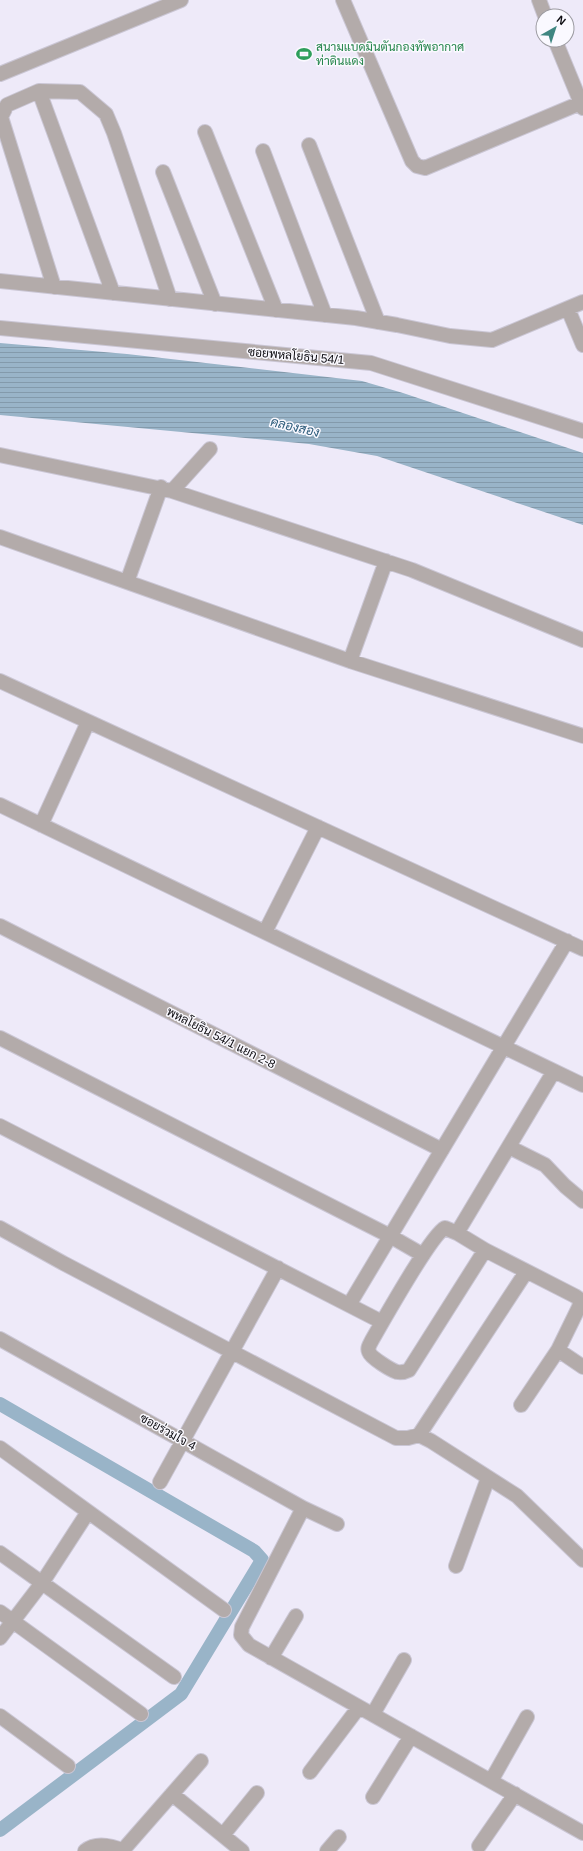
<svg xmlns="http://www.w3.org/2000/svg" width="583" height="1851" font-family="Arial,Sarabun,sans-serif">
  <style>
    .water { fill: url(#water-rules) }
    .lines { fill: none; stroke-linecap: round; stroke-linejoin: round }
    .canal { stroke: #99b4c8; stroke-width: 14 }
    .minor-casing { stroke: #cac6d4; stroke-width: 16 }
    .minor { stroke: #b3abaa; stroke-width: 14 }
    .labels { text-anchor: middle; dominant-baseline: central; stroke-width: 3; stroke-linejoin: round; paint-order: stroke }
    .leisure-label { font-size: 12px; fill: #27864d; stroke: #faf9ff; text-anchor: start }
    .street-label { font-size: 12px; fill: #0d0c11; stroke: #faf9ff }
    .water-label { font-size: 13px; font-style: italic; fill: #2f5d7c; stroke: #faf9ff }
  </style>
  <defs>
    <pattern id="water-rules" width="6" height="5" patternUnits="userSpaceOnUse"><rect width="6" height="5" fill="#99b4c8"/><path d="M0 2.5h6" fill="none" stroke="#839aab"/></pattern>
  </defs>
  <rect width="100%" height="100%" fill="#eeeaf9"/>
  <path class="water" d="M0 343 127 354 362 381 403 393 583 453V525L377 456 309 444 0 415Z"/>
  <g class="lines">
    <path class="canal" d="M0 1404 254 1551 262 1560 181 1694 0 1830"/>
    <defs>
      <path id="minor" d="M343 0 412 161 417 166 425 168 583 102
        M539 0 545 16
        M555 40 583 108
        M0 74 181 0
        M39 91 113 293
        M205 132 276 310
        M309 145 378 322
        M263 151 325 315
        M163 172 215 304
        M0 281 356 318 397 325 450 336 492 340 583 302
        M54 287 1 117 7 105 39 91 80 92 106 114 114 133 170 299
        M568 309 583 345
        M0 328 371 363 583 431
        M0 455 172 491 412 570 583 640
        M172 491 210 449
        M0 537 350 661 583 736
        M127 582 161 487
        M350 661 386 561
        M0 681 583 949
        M0 805 583 1085
        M41 825 88 722
        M0 926 442 1150
        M265 932 318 827
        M0 1038 390 1236 423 1255
        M0 1126 382 1322
        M509 1147 545 1165 565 1186 583 1201
        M0 1228 63 1263 396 1438H408L419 1435 431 1441 517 1496 583 1560
        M457 1233 554 1071
        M485 1250 409 1370C405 1372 402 1373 397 1372 391 1370 371 1358 369 1352 367 1348 370 1344 372 1340 383 1321 431 1235 445 1228L457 1233 485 1250 575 1296 581 1300 579 1307 558 1350 583 1367
        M349 1305 567 941
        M0 1339 303 1508 337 1524
        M521 1405 558 1350
        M419 1435 526 1272
        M0 1448 224 1610
        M160 1482 278 1268
        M303 1508 242 1627 241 1635 249 1645 583 1833
        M0 1553 174 1677
        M456 1566 488 1478
        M0 1612 141 1714
        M0 1638 42 1583 88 1512
        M271 1658 296 1616
        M373 1714 404 1660
        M0 1716 68 1766
        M310 1772 359 1707
        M491 1781 527 1717
        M172 1794 242 1851
        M373 1797 411 1736
        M223 1835 257 1793
        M479 1846 515 1794
        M123 1850 201 1761
        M85 1851C96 1842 112 1846 124 1851
        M327 1851 339 1837"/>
    </defs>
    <use href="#minor" class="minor-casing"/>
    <use href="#minor" class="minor"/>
  </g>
  <defs>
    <symbol id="stadium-bare" viewBox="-9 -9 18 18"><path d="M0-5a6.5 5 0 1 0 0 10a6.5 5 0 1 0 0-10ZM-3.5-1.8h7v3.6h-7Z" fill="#2e9e5b" stroke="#faf9ff" stroke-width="2.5" paint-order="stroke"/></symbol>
  </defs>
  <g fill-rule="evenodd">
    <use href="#stadium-bare" x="293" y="43" width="22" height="22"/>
  </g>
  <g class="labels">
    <g class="leisure-label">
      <text x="316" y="47">สนามแบดมินตันกองทัพอากาศ<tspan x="316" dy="14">ท่าดินแดง</tspan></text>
    </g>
    <g class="street-label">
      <text transform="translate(296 356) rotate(5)">ซอยพหลโยธิน 54/1</text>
      <text transform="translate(221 1038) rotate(27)">พหลโยธิน 54/1 แยก 2-8</text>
      <text transform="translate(168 1432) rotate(29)">ซอยร่วมใจ 4</text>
    </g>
    <g class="water-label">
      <text transform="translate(295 427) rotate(13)">คลองสอง</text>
    </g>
  </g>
  <g transform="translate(555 28) rotate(39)"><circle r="19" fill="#faf9ff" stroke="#9b9aa0"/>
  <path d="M0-3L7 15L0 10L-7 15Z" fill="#3f8681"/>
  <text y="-6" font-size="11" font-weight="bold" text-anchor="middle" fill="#0d0c11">N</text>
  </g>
</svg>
